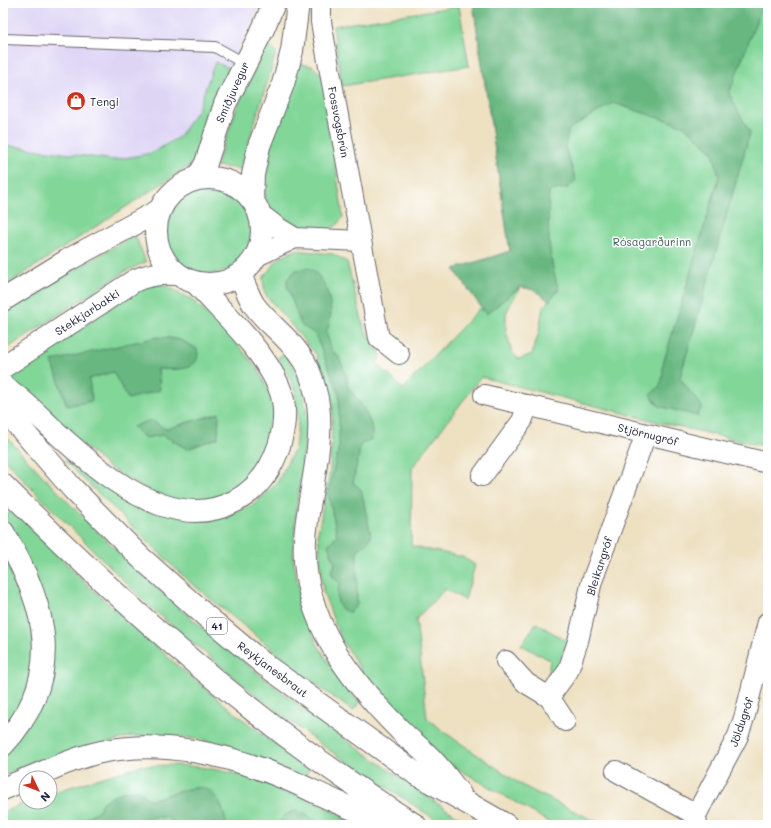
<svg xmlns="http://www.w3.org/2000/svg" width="771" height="828" font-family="Mali,sans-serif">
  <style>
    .built { fill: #ded5f5 }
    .green { fill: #81d698; stroke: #527c6a }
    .forest { fill: #68b780; stroke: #456c5e }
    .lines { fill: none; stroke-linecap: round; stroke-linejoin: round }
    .lane-casing { stroke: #69656a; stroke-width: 12 }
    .street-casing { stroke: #69656a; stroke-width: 22 }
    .secondary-casing { stroke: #69656a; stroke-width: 24 }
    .highway-casing { stroke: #69656a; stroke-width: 24 }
    .lane { stroke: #fff; stroke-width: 10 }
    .street { stroke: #fff; stroke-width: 20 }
    .secondary { stroke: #fff; stroke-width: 22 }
    .highway { stroke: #fff; stroke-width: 22 }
    .labels { text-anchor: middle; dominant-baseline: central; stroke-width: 3; stroke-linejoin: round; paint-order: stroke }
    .shield { fill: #fff; stroke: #646476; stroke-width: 1 }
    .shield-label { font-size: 10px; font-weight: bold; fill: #22223b }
    .street-label { font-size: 11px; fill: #22223b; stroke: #fff }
    .poi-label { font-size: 11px; fill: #22223b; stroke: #fff; text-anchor: start }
    .park-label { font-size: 11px; fill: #43615c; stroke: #fff }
  </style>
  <rect width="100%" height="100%" fill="#fff"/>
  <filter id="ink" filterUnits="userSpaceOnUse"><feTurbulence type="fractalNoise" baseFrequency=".025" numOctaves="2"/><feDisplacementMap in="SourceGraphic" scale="8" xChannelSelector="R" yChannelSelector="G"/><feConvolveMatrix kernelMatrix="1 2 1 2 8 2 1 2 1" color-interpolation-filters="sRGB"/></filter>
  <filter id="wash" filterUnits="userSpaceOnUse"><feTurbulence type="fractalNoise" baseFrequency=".012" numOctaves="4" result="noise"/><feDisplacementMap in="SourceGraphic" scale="16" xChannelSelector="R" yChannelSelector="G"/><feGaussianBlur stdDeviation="0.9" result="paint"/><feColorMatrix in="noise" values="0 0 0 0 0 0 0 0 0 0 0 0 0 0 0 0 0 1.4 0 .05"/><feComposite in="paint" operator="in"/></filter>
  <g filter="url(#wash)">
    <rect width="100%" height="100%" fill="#eee1c2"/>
    <path class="built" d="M3 3H261L185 159 3 264Z"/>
    <path class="green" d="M473 3H768V447L662 423 481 377 412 468 411 546 463 557 475 565 465 600 445 589 416 619 427 718 447 734 523 786 603 825H554L443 760 378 697 340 637 323 591 318 533 330 470 333 403 316 354 265 294 263 278 277 260 295 250 333 254 347 262 364 328 381 355 377 363 403 389 480 308 486 314 520 287 506 313V331L512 352 519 359 532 354 539 332 543 307 559 289 510 252Z
      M459 6 469 66 342 86 333 26Z
      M267 43 276 53C265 92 251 130 242 169L216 166 237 108Z
      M215 62 229 68 209 110 195 162 3 287V145L114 160 152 153 179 137 198 109Z
      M293 63 312 66 323 76 343 217 337 225 330 230 289 226 274 215 265 197 264 168Z
      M167 232a42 42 0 1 1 84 0a42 42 0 1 1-84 0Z
      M135 235 146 262 124 272 3 351V311Z
      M163 284 191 299 227 332 257 368 274 400 275 430 252 481 220 501 191 504 160 497 108 467 8 379 132 293 150 285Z
      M285 354 301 379 308 422 296 512 293 558 303 611 317 644 338 677 359 703 353 711 322 689 186 579 65 461 70 454 115 491 222 517 255 504 277 483 295 448 298 422 295 389 278 357Z
      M3 433C115 557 240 668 378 762 409 783 440 807 473 825H444L323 746 252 692 150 607 29 486 3 457Z
      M14 509 81 579 179 667 250 725 309 769 304 778 242 753 196 738 133 736 60 755 19 768 3 776V752L46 692 30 567 5 516Z
      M3 547 33 619 36 657 25 702 3 733Z
      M536 623 568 642 556 675 548 674 550 660 521 645Z
      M140 766C156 766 173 764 189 766 248 771 307 796 358 825H3V812L27 802H50V793Z"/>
    <path class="forest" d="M473 3H763L729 94 750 133 680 378 702 407 697 416 659 406 650 394C663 387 663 378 663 364L719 177 713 152 684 126 613 103 569 129 565 147 576 180 568 188 549 191C548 226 547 256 559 289L549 301 535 290 520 287 486 314 454 269 510 251Z
      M309 268C328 278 337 313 326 332L332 351 339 357 347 377V386C358 399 375 421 372 439L361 444 353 483 361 489 371 535 368 542 357 551V605L350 612C334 610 336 594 340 583L333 577 331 571 335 564 328 545 337 535 328 493 339 446V394L315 334 301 325 287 286V279L296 270Z
      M157 337C175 338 182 339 197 349 203 372 172 370 158 369L160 390 128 399 113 372 89 379 92 401 67 406 52 361Z
      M219 413 218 438 187 449 163 435 145 438 133 427 150 420 166 429Z
      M191 788C195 788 201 787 204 788 217 791 226 814 226 825H176L169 818 150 817 147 825H75L99 810 102 802 121 792 138 790 150 800Z
      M297 810 324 825H277L285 815Z"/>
  </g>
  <g filter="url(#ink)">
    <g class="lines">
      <defs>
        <path id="lane" d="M3 39 215 47 244 63"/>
        <path id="street" d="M321 3V22L330 72 379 338 399 354
          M260 214 277 227 295 238
          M257 256 295 238 361 241
          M484 395 768 463
          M482 476 522 421 528 405
          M506 661 526 683 549 697 565 721
          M549 697 568 671 578 641 592 581 646 434
          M616 771 696 815
          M697 825 696 815 738 736 745 715 768 622"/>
        <path id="secondary" d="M156 231a53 53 0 1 1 106 0a53 53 0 1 1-106 0Z
          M193 180 201 172 206 163 225 104 263 29 274 3
          M252 199 253 175 259 146 283 84 292 51 298 3
          M3 300 68 260 160 210
          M3 367 134 281C149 274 161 273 177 274"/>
        <path id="highway" d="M240 275C245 285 248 296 254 305 267 323 287 336 299 354 307 364 312 377 315 390 328 436 308 492 305 539 300 617 349 679 400 730 410 741 424 750 433 761 443 771 451 783 460 794
          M3 386C27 402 47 425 69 444 96 468 127 493 162 505 215 523 262 498 279 446 285 426 287 406 279 387 263 349 223 313 196 283
          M3 408 73 489 140 557 206 616 265 665 415 773 506 825
          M3 485C129 611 263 730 415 825
          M3 532C47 605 67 676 3 745
          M29 778C52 769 76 757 101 752 161 739 228 754 284 778 311 789 339 805 367 814 378 818 391 819 403 821
          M3 789 26 779"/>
      </defs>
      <use href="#lane" class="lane-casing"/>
      <use href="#street" class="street-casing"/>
      <use href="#secondary" class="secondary-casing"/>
      <use href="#highway" class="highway-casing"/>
      <use href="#lane" class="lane"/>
      <use href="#street" class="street"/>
      <use href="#secondary" class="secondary"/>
      <use href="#highway" class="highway"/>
    </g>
  </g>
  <defs>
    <symbol id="shop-disc" viewBox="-11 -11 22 22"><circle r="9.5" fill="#c8321e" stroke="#fff"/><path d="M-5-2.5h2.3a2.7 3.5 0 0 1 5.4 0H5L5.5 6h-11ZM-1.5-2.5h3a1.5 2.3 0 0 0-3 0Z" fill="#fff"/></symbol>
  </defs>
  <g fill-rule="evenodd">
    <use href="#shop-disc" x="65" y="90" width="22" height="22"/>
  </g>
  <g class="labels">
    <rect class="shield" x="207" y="618" width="20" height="16" rx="3"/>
    <g class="shield-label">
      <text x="217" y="626">41</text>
    </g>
    <g class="street-label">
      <text transform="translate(232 92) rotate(-66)">Smiðjuvegur</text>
      <text transform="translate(339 122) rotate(79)">Fossvogsbrún</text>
      <text transform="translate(87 312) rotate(-33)">Stekkjarbakki</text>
      <text transform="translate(648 434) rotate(14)">Stjörnugróf</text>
      <text transform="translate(599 566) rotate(-72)">Bleikargróf</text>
      <text transform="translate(273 669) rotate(37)">Reykjanesbraut</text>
      <text transform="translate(741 722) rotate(-71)">Jöldugróf</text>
    </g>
    <g class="poi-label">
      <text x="90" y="101">Tengi</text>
    </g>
    <g class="park-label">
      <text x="652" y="241">Rósagarðurinn</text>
    </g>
  </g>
  <rect width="771" height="828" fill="none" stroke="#fff" stroke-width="16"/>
  <g transform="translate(38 790) rotate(133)"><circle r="19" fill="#ffffff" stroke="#a7a7b1"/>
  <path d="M0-3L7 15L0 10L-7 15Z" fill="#c8321e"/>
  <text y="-6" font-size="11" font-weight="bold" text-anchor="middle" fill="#22223b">N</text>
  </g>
</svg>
